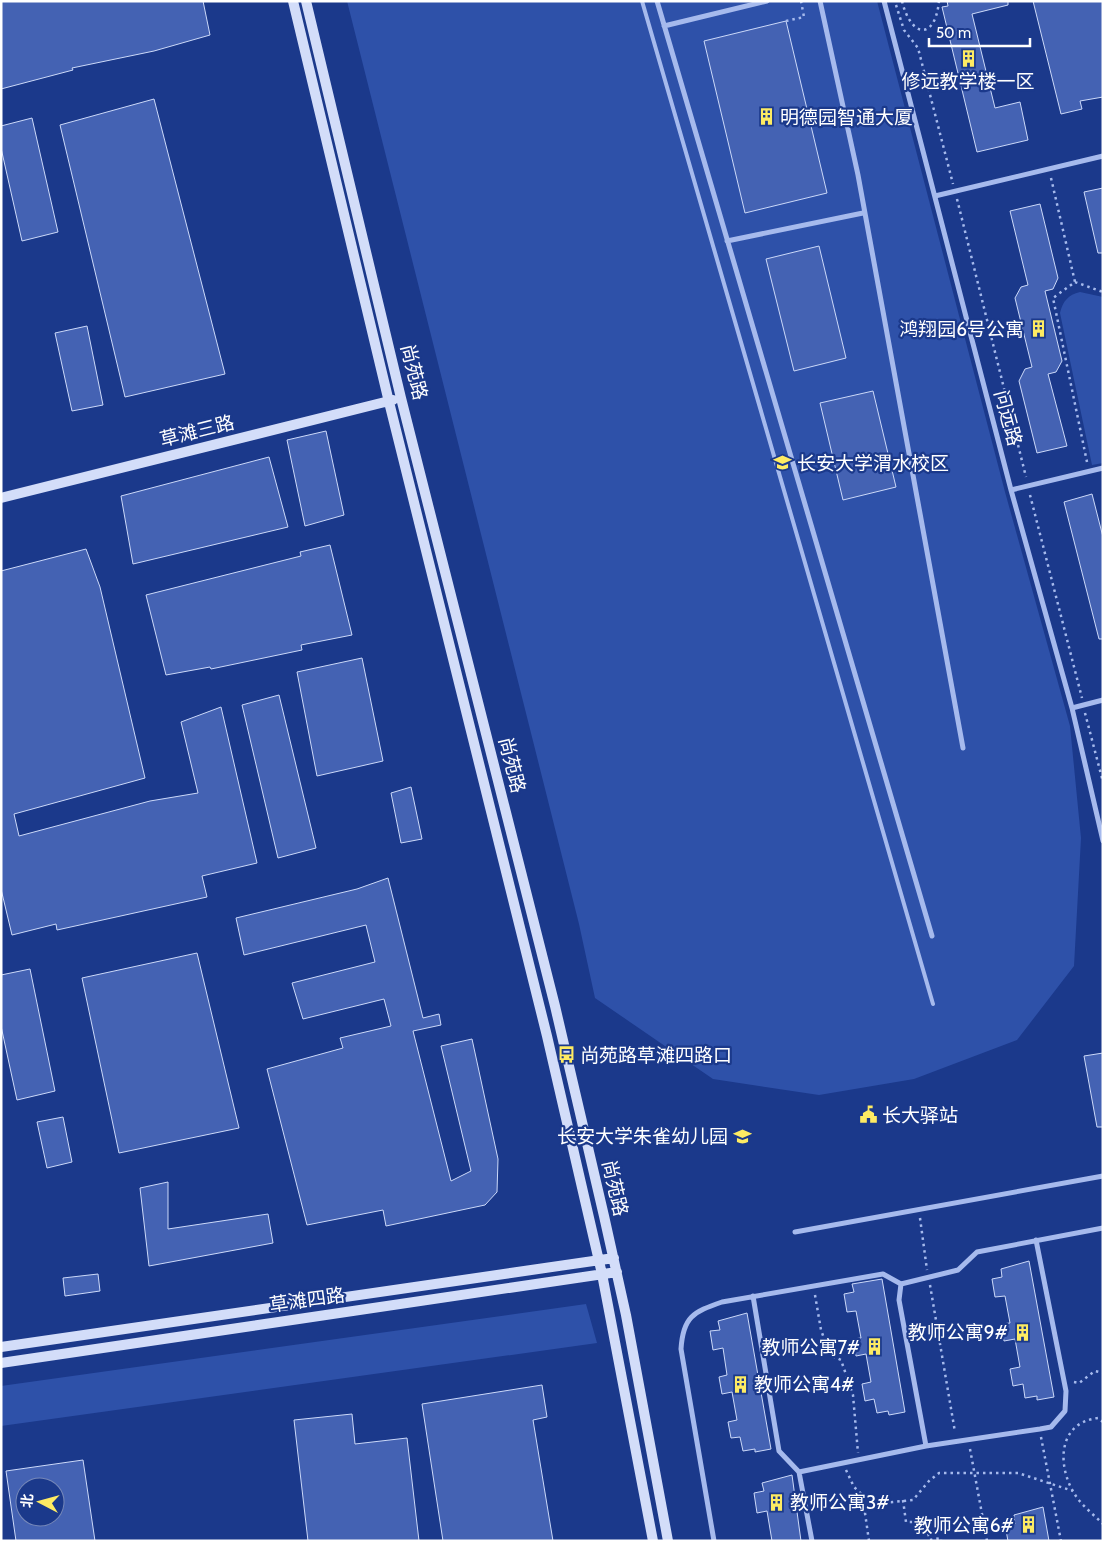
<svg xmlns="http://www.w3.org/2000/svg" width="1104" height="1542" font-family="Cabin,'Noto Sans SC',sans-serif">
  <style>
    .green { fill: #2e51a9 }
    .building { fill: #4462b3; stroke: #ccd9f9; fill-rule: evenodd }
    .lines { fill: none; stroke-linecap: round; stroke-linejoin: round }
    .path { stroke: #a6baed; stroke-width: 2.5; stroke-dasharray: 2.5 4; stroke-linecap: butt }
    .lane { stroke: #a6baed; stroke-width: 4 }
    .street { stroke: #a6baed; stroke-width: 5 }
    .secondary { stroke: #d3ddf9; stroke-width: 10 }
    .labels { text-anchor: middle; dominant-baseline: central; stroke-width: 4.5; stroke-linejoin: round; paint-order: stroke }
    .poi-label { font-size: 19px; fill: #fff; stroke: #1b398b; text-anchor: start }
    .street-label { font-size: 19px; fill: #fff; stroke: #1b398b }
  </style>
  <rect width="100%" height="100%" fill="#1b398b"/>
  <path class="green" d="M347 1H877L1005 492 1070 726 1081 838 1074 966 1017 1040 914 1079 819 1095 713 1079 595 998 579 924Z
    M1080 292 1103 297V463L1092 465 1060 313C1063 301 1068 295 1080 292Z
    M586 1304 597 1343 1 1426V1386Z"/>
  <path class="building" d="M1 1H203L210 35 154 51 72 68 73 70 1 89Z
    M947 1H1008V5L972 14 995 108 1020 102 1028 140 977 152 942 7 948 6Z
    M1033 1H1103V97L1080 101 1082 109 1061 114Z
    M786 21 827 193 745 213 704 41Z
    M154 99 225 374 125 397 60 125Z
    M32 118 58 232 22 241 1 148V126Z
    M1103 188V253H1098L1084 192Z
    M1040 204 1058 278 1053 289 1045 291 1062 361 1056 372 1048 374 1067 446 1037 453 1019 381 1025 369 1032 367 1015 298 1021 287 1028 285 1010 211Z
    M819 246 846 358 794 371 766 259Z
    M87 326 103 405 72 411 55 333Z
    M873 391 896 487 843 500 820 403Z
    M326 431 344 515 305 526 287 440Z
    M269 457 288 527 133 564 121 496Z
    M1092 494 1103 537V639H1099L1064 502Z
    M330 545 352 635 301 645 302 650 211 669 210 667 166 675 146 595 301 556 300 552Z
    M86 549 100 587 145 778 14 814 19 836 150 801 198 793 181 722 221 707 257 863 202 876 207 897 57 930 56 924 12 935 1 889V571Z
    M362 658 383 761 317 776 297 672Z
    M279 695 316 848 278 858 242 705Z
    M411 787 422 839 401 843 391 793Z
    M388 878 423 1018 439 1014 441 1025 413 1031 451 1181 471 1171 441 1046 472 1039 498 1159 497 1192 485 1205 386 1226 383 1210 307 1225 267 1069 343 1048 340 1038 391 1026 384 999 303 1019 292 983 375 962 366 925 244 955 236 918 357 889Z
    M197 953 239 1128 119 1153 82 978Z
    M30 969 55 1091 17 1100 1 1026V975Z
    M1103 1053V1127H1097L1084 1056Z
    M63 1117 72 1162 47 1168 37 1122Z
    M168 1182V1229L268 1214 273 1243 149 1266 140 1188Z
    M1029 1261 1054 1397 1037 1400V1396L1025 1398 1023 1384 1013 1386 1010 1369 1020 1367 1015 1339 1004 1341 1001 1324 1010 1323 1005 1296 995 1297 992 1279 1002 1277 1001 1269Z
    M98 1274 100 1291 65 1296 63 1278Z
    M882 1279 905 1412 889 1415 888 1411 877 1413 874 1399 865 1401 862 1384 871 1382 866 1354 856 1356 853 1339 861 1338 856 1311 847 1312 844 1294 854 1292 852 1284Z
    M747 1313 771 1449 755 1452V1449L743 1451 740 1437 731 1438 728 1422 737 1420 732 1392 722 1394 719 1377 727 1375 723 1348 713 1350 710 1331 720 1330 718 1321Z
    M542 1385 547 1417 533 1420 553 1541H443L422 1404Z
    M352 1414 355 1444 407 1438 419 1541H308L294 1420Z
    M83 1460 95 1541H16L6 1471ZM25 1487H55V1517H25Z
    M792 1475 801 1541H772L767 1511 757 1513 754 1493 764 1491 762 1483Z
    M1043 1507 1049 1541H1008L1005 1525 1015 1524 1014 1515Z"/>
  <g class="lines">
    <path class="path" d="M902 1C911 38 935 41 939 1
      M896 5 904 30 918 48 953 184
      M786 21 804 17 801 1
      M1051 178 1075 282 1053 298 1087 462
      M957 199 1026 477
      M1075 282 1103 292
      M1030 495 1082 698
      M1085 713 1103 782
      M920 1218 927 1270
      M930 1285 955 1432
      M815 1295 821 1330 830 1355 841 1360 853 1395 858 1453
      M1074 1382 1079 1383 1095 1371 1103 1373
      M1103 1422 1098 1418C1055 1423 1057 1471 1078 1499 1085 1508 1095 1516 1103 1524
      M1041 1437 1061 1541
      M970 1449 987 1541
      M846 1470 854 1487 872 1504
      M903 1500 906 1522H914L918 1530H927L930 1540 941 1538V1541
      M869 1541 865 1513 872 1504 913 1500 929 1481 939 1473H1018L1073 1491"/>
    <path class="lane" d="M642 1 933 1004"/>
    <path class="street" d="M657 1 932 936
      M820 1 858 175 963 748
      M884 1 1011 490 1072 708 1103 841
      M664 26 767 1
      M935 196 1103 156
      M727 241 863 213
      M1011 490 1103 468
      M1072 708 1103 700
      M795 1232 1103 1176
      M901 1284 899 1300 926 1446
      M753 1296 779 1451 799 1472 926 1446 1040 1429 1051 1427 1065 1411 1066 1391 1036 1240
      M799 1472 812 1541
      M714 1541 681 1349C683 1317 693 1312 722 1302L883 1274 901 1284 958 1270 977 1252 1103 1228"/>
    <path class="secondary" d="M293 1 389 402 547 1036 602 1274 653 1541
      M306 1 401 398 555 1006 604 1216 626 1315 668 1541
      M1 498 393 400
      M1 1347 614 1258
      M1 1363 617 1272"/>
  </g>
  <defs>
    <symbol id="building-bare" viewBox="-9 -9 18 18"><path d="M-4-6H4V6H1V3H-1V6H-4ZM-2.5-4.3h1.7v1.8h-1.7ZM.8-4.3h1.7v1.8H.8ZM-2.5-1h1.7V.8h-1.7ZM.8-1h1.7V.8H.8Z" fill="#feeb63" stroke="#1b398b" stroke-width="2.5" paint-order="stroke"/></symbol>
    <symbol id="university-bare" viewBox="-9 -9 18 18"><path d="M0-5L7-2L0 1L-7-2ZM-4 1L0 2.5L4 1V4Q0 6-4 4Z" fill="#feeb63" stroke="#1b398b" stroke-width="2.5" paint-order="stroke"/></symbol>
    <symbol id="bus-bare" viewBox="-9 -9 18 18"><path d="M-5-6H5V4H4V6H2V4H-2V6H-4V4H-5ZM-3.5-4V0h7V-4ZM-3.5 1.2v1.5H-2V1.2ZM2 1.2v1.5H3.5V1.2Z" fill="#feeb63" stroke="#1b398b" stroke-width="2.5" paint-order="stroke"/></symbol>
    <symbol id="civic-bare" viewBox="-9 -9 18 18"><path d="M-.6-6.5H3V-4.5H.6V-3L4-1V1h2V6H-6V1h2V-1L-.6-3ZM-1.2 2.5V6h2.4V2.5Z" fill="#feeb63" stroke="#1b398b" stroke-width="2.5" paint-order="stroke"/></symbol>
    <symbol id="school-bare" viewBox="-9 -9 18 18"><path d="M0-5L7-2L0 1L-7-2ZM-4 1L0 2.5L4 1V4Q0 6-4 4Z" fill="#feeb63" stroke="#1b398b" stroke-width="2.5" paint-order="stroke"/></symbol>
  </defs>
  <g fill-rule="evenodd">
    <use href="#building-bare" x="956" y="46" width="25" height="25"/>
    <use href="#building-bare" x="754" y="104" width="25" height="25"/>
    <use href="#building-bare" x="1026" y="316" width="25" height="25"/>
    <use href="#university-bare" x="770" y="450" width="25" height="25"/>
    <use href="#bus-bare" x="554" y="1042" width="25" height="25"/>
    <use href="#civic-bare" x="856" y="1102" width="25" height="25"/>
    <use href="#school-bare" x="730" y="1124" width="25" height="25"/>
    <use href="#building-bare" x="1010" y="1320" width="25" height="25"/>
    <use href="#building-bare" x="862" y="1334" width="25" height="25"/>
    <use href="#building-bare" x="728" y="1372" width="25" height="25"/>
    <use href="#building-bare" x="764" y="1490" width="25" height="25"/>
    <use href="#building-bare" x="1016" y="1512" width="25" height="25"/>
  </g>
  <g class="labels">
    <g class="poi-label">
      <text x="968" y="81" text-anchor="middle">修远教学楼一区</text>
      <text x="780" y="117">明德园智通大厦</text>
      <text x="1024" y="329" text-anchor="end">鸿翔园6号公寓</text>
      <text x="797" y="463">长安大学渭水校区</text>
      <text x="580" y="1055">尚苑路草滩四路口</text>
      <text x="882" y="1115">长大驿站</text>
      <text x="728" y="1136" text-anchor="end">长安大学朱雀幼儿园</text>
      <text x="1008" y="1332" text-anchor="end">教师公寓9#</text>
      <text x="860" y="1347" text-anchor="end">教师公寓7#</text>
      <text x="754" y="1384">教师公寓4#</text>
      <text x="790" y="1502">教师公寓3#</text>
      <text x="1014" y="1525" text-anchor="end">教师公寓6#</text>
    </g>
    <g class="street-label">
      <text transform="translate(414 372) rotate(76)">尚苑路</text>
      <text transform="translate(1008 418) rotate(75)">问远路</text>
      <text transform="translate(197 431) rotate(-14)">草滩三路</text>
      <text transform="translate(512 765) rotate(76)">尚苑路</text>
      <text transform="translate(615 1188) rotate(77)">尚苑路</text>
      <text transform="translate(307 1300) rotate(-8)">草滩四路</text>
    </g>
  </g>
  <rect width="1104" height="1542" fill="none" stroke="#ffffff" stroke-width="5"/>
  <g transform="translate(40 1502) rotate(276)"><circle r="24" fill="#1b398b" stroke="#7688b9"/>
  <path d="M0-4L9 19L0 12L-9 19Z" fill="#feeb63"/>
  <text y="-8" font-size="14" font-weight="bold" text-anchor="middle" fill="#ffffff">北</text>
  </g>
  <path d="M929 38v8h101v-8" fill="none" stroke="#ffffff" stroke-width="2.5"/>
  <text x="936" y="38" font-size="15" fill="#ffffff" stroke="#1b398b" stroke-width="4" paint-order="stroke">50 m</text>
</svg>
